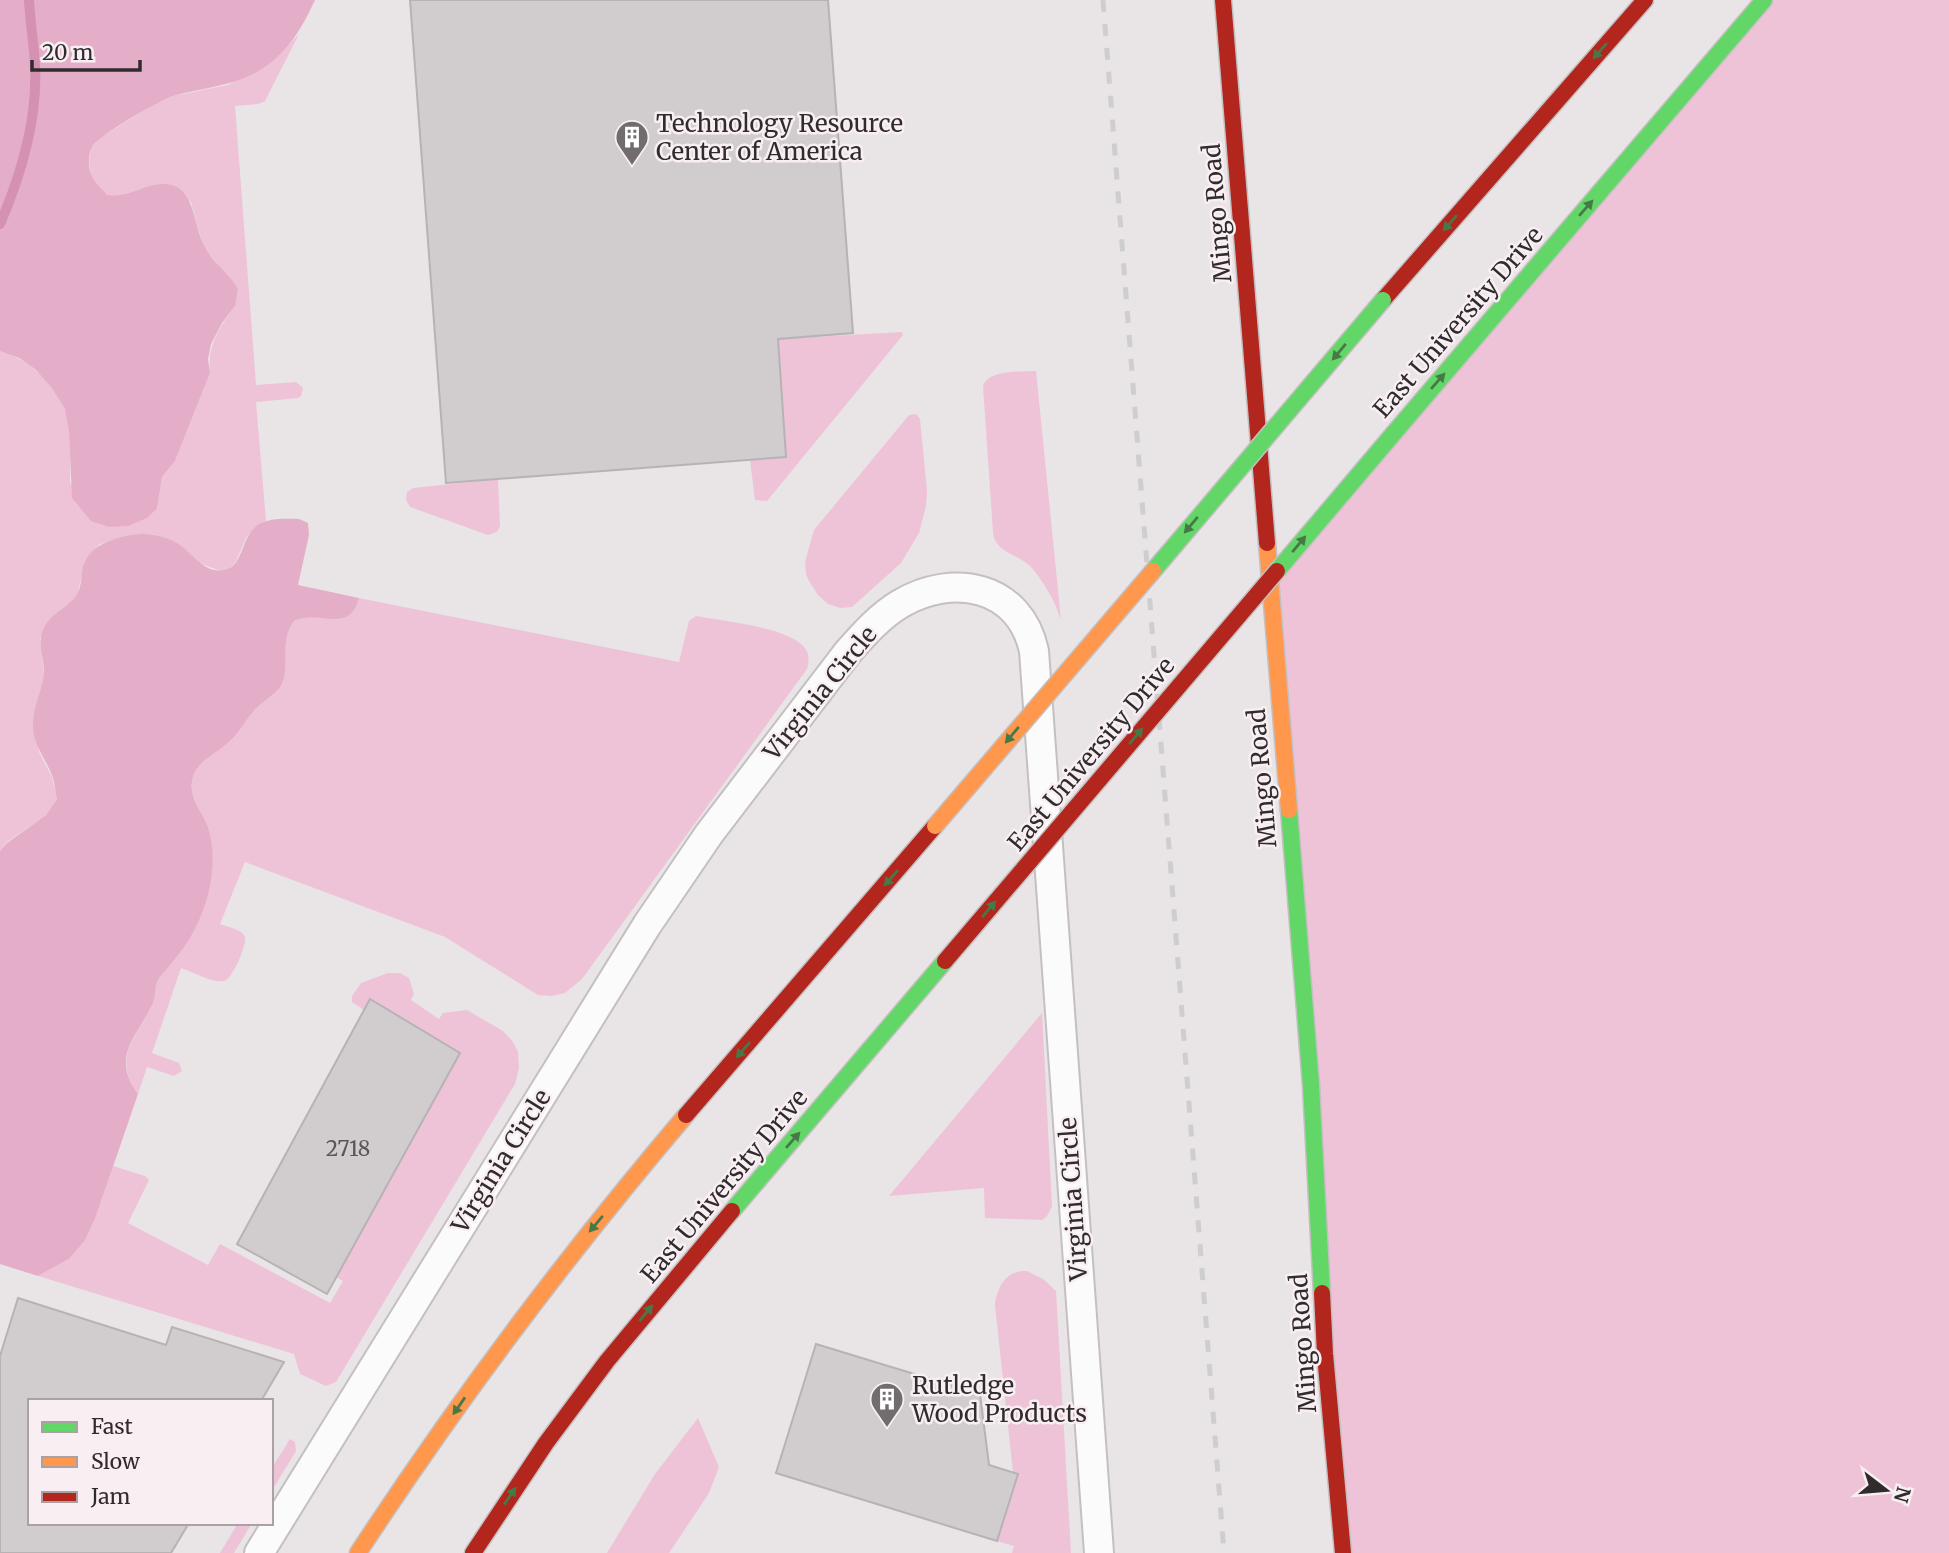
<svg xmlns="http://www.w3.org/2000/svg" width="1949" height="1553" font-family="Merriweather,serif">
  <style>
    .green { fill: #eec3d7 }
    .forest { fill: #e5aec8 }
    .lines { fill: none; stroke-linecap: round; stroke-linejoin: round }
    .stream { stroke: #d591b2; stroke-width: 10 }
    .building { fill: #d1cdcf; stroke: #b7b2b4; stroke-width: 2 }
    .street-casing { stroke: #c4c0c2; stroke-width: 32 }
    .fast-casing { stroke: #c4c0c2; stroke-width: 19 }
    .slow-casing { stroke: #c4c0c2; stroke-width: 19 }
    .jam-casing { stroke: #c4c0c2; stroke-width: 19 }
    .street { stroke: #fcfbfb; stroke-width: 28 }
    .fast { stroke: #63d668; stroke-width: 16 }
    .slow { stroke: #ff974d; stroke-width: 16 }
    .jam { stroke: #b3261e; stroke-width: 16 }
    .rail { stroke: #cfcece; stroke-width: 5; stroke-dasharray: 12 12; stroke-linecap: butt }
    .fast-bridge-casing { stroke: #c4c0c2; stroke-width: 19; stroke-linecap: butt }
    .slow-bridge-casing { stroke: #c4c0c2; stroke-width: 19; stroke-linecap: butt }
    .jam-bridge-casing { stroke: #c4c0c2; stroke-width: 19; stroke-linecap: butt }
    .fast-bridge { stroke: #63d668; stroke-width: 16 }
    .slow-bridge { stroke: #ff974d; stroke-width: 16 }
    .jam-bridge { stroke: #b3261e; stroke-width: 16 }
    .oneway { fill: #477848 }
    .labels { text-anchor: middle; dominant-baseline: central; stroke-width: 5; stroke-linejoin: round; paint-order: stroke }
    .number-label { font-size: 21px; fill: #5a5658 }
    .poi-label { font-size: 24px; fill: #302c2e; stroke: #f9eff3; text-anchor: start }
    .street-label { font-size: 24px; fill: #302c2e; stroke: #f9eff3 }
  </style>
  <rect width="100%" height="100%" fill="#e9e4e6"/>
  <path class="green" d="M1764 0H1949V1553H1343L1268 576Z
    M299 34 265 101 258 104 235 106 256 385 296 382 303 388 301 396 298 398 256 402 266 521 254 528 246 538 236 561 229 569 221 571 199 563 181 546 143 534 100 544 85 560 78 592 71 602 61 609 40 638 44 676 41 691 39 752 52 777 57 799 46 815 7 842 0 851V351C25 357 59 386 66 412 71 435 70 459 70 483L147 518 157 509 162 477 175 461 210 373C207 346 219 328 235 306L220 267 203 246 191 202 166 184 121 197 106 195 91 176 89 160 91 148 100 138 154 104 173 96 228 85 277 57Z
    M902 332 903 335 767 501 755 500 750 460 786 456 778 339Z
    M1036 371 1061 620C1055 601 1044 582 1031 567 1017 553 995 553 993 532L983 386C989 369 1021 372 1036 371Z
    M916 414 920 419 927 491 926 506 919 533 901 563 852 607 840 608 828 604 818 595 809 581 806 574 805 562 814 530 909 415Z
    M498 479 500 526 497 532 488 535 410 507 406 500 407 492 413 488Z
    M359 598 679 662 689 621 696 616C722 621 789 627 805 648 810 655 809 662 807 669L582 979 565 993 551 996 538 995 445 937 245 862 220 924C227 927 242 929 245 937 247 945 232 980 224 981 212 983 193 972 181 968L152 1053 179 1063 182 1071 174 1076 147 1067 138 1094C112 1058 135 1039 151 1007 156 998 153 985 160 977 176 958 191 940 201 916 211 893 216 850 208 827 202 810 187 796 193 777 198 760 218 753 230 741 240 732 245 721 253 712 260 703 270 698 277 691 294 674 277 643 294 621 320 609 349 633 359 598Z
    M388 973H400L409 978 414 994 411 1000 439 1019 443 1013 467 1010 503 1031 513 1042 518 1052 519 1068 515 1084 336 1382 326 1386 300 1374 294 1354 38 1276 69 1259 96 1216 113 1166 145 1176 149 1180 128 1223 208 1265 220 1244 330 1303 343 1281 336 1277 364 1010 352 1002V996L361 983Z
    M1042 1013 1052 1206 1047 1216 1042 1220 985 1218 984 1188 889 1196Z
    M1027 1271 1043 1279 1056 1291 1071 1553H1012L1014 1546 997 1541 1018 1474 1013 1472 995 1305C997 1287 1006 1270 1027 1271Z
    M698 1418 719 1467 709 1493 669 1553H607L655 1474Z
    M290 1439 295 1442 296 1451 271 1492V1469Z
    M238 1523H252L234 1553H220Z"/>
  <path class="forest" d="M0 0H315C301 30 286 56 255 73 228 87 201 88 173 96 158 101 99 135 92 147 88 154 88 166 91 174 93 181 102 188 107 195 130 198 143 184 164 184 196 184 193 227 205 247 213 263 229 273 238 289L235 306 222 323 211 344 208 359 210 373 175 461 162 477 157 509 147 518 128 526 109 527 91 521 72 498 69 432 65 409 52 388 36 370 19 358 0 351Z
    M299 519 308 523 309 535 298 585 359 598C349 635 321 609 294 621 277 643 294 675 277 691 270 698 260 703 253 712 245 721 240 732 230 741 218 753 198 760 193 777 187 797 202 810 208 827 217 854 212 890 201 916 190 942 178 956 160 977 153 985 157 998 151 1007 135 1039 111 1057 138 1094L96 1216 85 1240 69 1259 38 1276 0 1264V851L7 843 46 815 57 799C55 792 55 784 53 778 47 760 32 744 33 724 33 706 43 689 44 672 44 658 37 643 43 630 50 612 70 608 78 592 83 582 80 571 85 561 94 542 125 534 145 534 157 535 170 538 180 545 194 555 205 574 224 570 247 566 239 527 267 521 276 518 289 519 299 519Z"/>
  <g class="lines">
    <path class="stream" d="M0 224C21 175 38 119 35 65 34 43 30 22 29 0"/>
  </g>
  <path class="building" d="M410 0H828L853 333 778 339 786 457 446 483Z
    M370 999 460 1053 327 1294 237 1244Z
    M18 1298 166 1345 172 1327 284 1362 261 1401H30V1523H189L171 1553H0V1356Z
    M816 1344 980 1394 989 1465 1018 1474 997 1541 776 1473Z"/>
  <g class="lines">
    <defs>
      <path id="street" d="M259 1553 647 925 709 834 848 652C864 634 880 616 900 604 954 572 1020 586 1034 651L1099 1553"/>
      <path id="fast" d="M1394 433 1764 0
        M1289 810 1311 1085 1322 1293
        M732 1211 945 961"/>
      <path id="slow" d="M1267 543 1289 810
        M358 1553C458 1400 568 1254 686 1115"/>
      <path id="jam" d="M1223 0 1267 543
        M1383 300 1645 0
        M686 1115 935 826
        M1322 1293 1325 1354 1343 1553
        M473 1553 546 1443 607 1361 732 1211"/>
    </defs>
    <use href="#street" class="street-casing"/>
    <use href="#fast" class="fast-casing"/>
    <use href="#slow" class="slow-casing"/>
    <use href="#jam" class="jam-casing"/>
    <use href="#street" class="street"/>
    <use href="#fast" class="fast"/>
    <use href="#slow" class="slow"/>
    <use href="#jam" class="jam"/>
    <path class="rail" d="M1103 0 1224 1553"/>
    <defs>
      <path id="fast-bridge" d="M1153 571 1383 300
        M1277 571 1394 433"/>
      <path id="slow-bridge" d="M935 826 1153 571"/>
      <path id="jam-bridge" d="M945 961 1277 571"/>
    </defs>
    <use href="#fast-bridge" class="fast-bridge-casing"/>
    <use href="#slow-bridge" class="slow-bridge-casing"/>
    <use href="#jam-bridge" class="jam-bridge-casing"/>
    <use href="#fast-bridge" class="fast-bridge"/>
    <use href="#slow-bridge" class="slow-bridge"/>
    <use href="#jam-bridge" class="jam-bridge"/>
  </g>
  <defs><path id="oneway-solid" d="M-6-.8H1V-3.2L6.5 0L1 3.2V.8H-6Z" transform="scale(1.75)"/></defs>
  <g class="oneway">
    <use href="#oneway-solid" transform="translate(1600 51) rotate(131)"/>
    <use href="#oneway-solid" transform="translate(1586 208) rotate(-49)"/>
    <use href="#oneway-solid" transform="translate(1450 223) rotate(131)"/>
    <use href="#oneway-solid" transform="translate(1339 352) rotate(130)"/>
    <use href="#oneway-solid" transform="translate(1438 381) rotate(-49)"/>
    <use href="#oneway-solid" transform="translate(1191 525) rotate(130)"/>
    <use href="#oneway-solid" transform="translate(1299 544) rotate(-50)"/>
    <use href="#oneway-solid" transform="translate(1012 735) rotate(130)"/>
    <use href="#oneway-solid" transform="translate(1136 736) rotate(-50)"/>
    <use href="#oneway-solid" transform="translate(891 878) rotate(131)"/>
    <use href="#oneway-solid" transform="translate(989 909) rotate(-50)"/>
    <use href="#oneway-solid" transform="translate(743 1050) rotate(131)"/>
    <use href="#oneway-solid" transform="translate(793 1140) rotate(-49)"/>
    <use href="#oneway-solid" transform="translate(596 1224) rotate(130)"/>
    <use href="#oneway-solid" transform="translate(646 1313) rotate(-51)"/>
    <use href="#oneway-solid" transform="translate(459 1406) rotate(125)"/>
    <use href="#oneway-solid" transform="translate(510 1496) rotate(-56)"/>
  </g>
  <defs>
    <symbol id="building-pin" viewBox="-11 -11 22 30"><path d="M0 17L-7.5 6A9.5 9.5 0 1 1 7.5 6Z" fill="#716c6e" stroke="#f9eff3"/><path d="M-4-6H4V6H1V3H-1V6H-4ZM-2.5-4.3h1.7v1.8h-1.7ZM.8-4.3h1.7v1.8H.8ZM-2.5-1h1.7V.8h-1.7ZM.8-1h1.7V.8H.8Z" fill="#fff"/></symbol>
  </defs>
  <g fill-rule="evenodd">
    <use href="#building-pin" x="613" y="118" width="38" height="52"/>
    <use href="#building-pin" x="868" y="1380" width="38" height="52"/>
  </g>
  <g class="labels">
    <g class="number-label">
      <text x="348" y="1148">2718</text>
    </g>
    <g class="poi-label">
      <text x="656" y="123">Technology Resource<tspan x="656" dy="28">Center of America</tspan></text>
      <text x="912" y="1385">Rutledge<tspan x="912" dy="28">Wood Products</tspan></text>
    </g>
    <g class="street-label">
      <text transform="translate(1217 213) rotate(-95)">Mingo Road</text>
      <text transform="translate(1458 322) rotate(-49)">East University Drive</text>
      <text transform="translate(820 693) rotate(-51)">Virginia Circle</text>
      <text transform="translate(1091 754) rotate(-50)">East University Drive</text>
      <text transform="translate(1262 778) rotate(-95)">Mingo Road</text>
      <text transform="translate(501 1161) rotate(-58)">Virginia Circle</text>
      <text transform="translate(724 1186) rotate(-50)">East University Drive</text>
      <text transform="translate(1073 1199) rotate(-94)">Virginia Circle</text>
      <text transform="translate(1303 1343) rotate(-94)">Mingo Road</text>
    </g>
  </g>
  <rect x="28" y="1399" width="245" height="126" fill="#f9eff3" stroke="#a9a1a4" stroke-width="2"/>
  <rect x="42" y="1422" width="35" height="10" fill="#63d668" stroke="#a9a1a4" stroke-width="2"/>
  <text x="91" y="1434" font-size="21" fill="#302c2e">Fast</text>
  <rect x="42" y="1457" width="35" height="10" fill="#ff974d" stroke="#a9a1a4" stroke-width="2"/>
  <text x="91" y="1469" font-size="21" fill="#302c2e">Slow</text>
  <rect x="42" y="1492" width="35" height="10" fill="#b3261e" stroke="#a9a1a4" stroke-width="2"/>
  <text x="91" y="1504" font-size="21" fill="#302c2e">Jam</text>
  <g transform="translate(1886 1490) rotate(106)" stroke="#f9eff3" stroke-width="5" paint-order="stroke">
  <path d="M0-5L12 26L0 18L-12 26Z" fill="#302c2e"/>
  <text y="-10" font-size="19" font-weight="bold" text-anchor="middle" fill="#302c2e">N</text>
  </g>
  <path d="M32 60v10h108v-10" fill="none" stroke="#302c2e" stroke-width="3.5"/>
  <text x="42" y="60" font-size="21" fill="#302c2e" stroke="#f9eff3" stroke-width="5" paint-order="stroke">20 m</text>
</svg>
